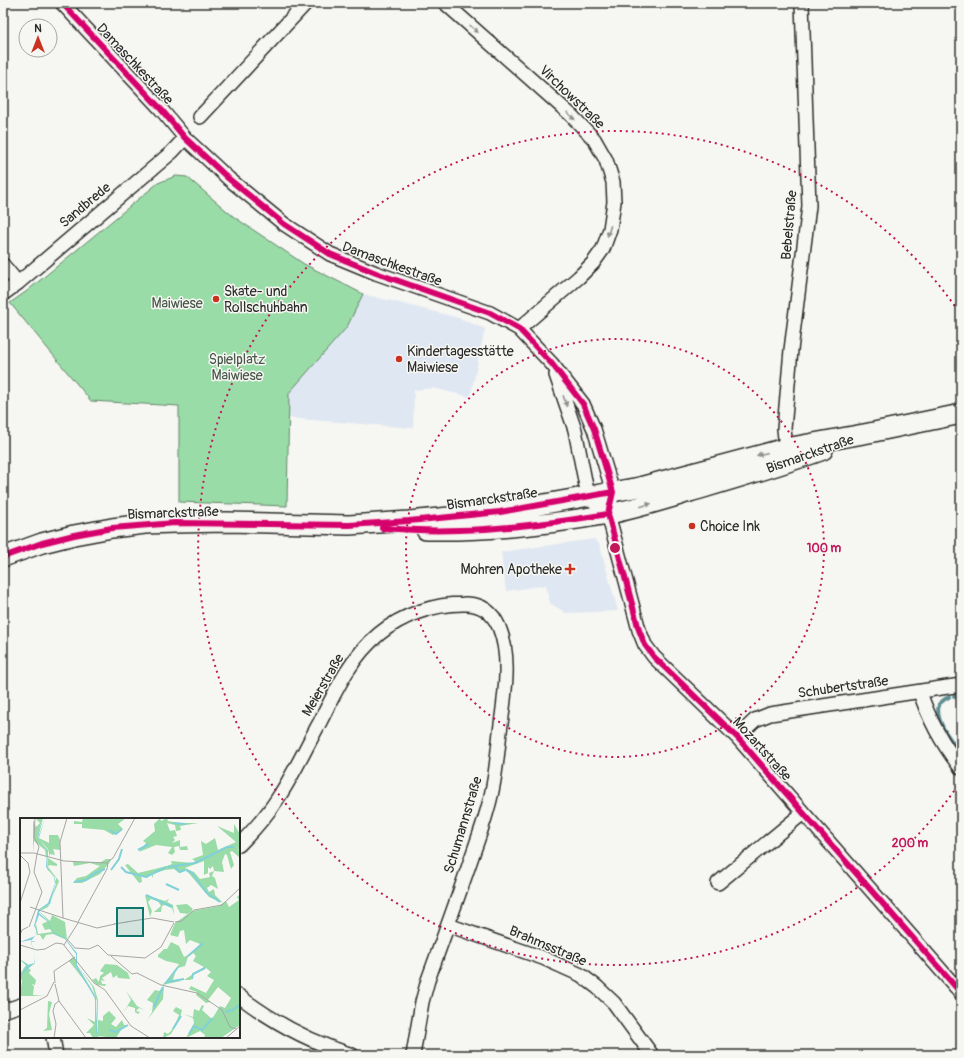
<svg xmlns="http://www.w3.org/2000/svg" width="964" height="1058" font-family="Pangolin,sans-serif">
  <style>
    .built { fill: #dfe7f2 }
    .green { fill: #9adca7; stroke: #628469 }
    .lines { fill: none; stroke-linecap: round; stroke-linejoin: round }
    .stream { stroke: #5e8f93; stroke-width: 4 }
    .street-casing { stroke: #2b2b2b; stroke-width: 16 }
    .secondary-casing { stroke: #2b2b2b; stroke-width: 22 }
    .street { stroke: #f6f6f2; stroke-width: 13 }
    .secondary { stroke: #f6f6f2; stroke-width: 19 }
    .cycleway-casing { stroke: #f6f6f2; stroke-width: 8 }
    .cycleway { stroke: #d6006c; stroke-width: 6 }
    .oneway { fill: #90908e }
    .ring { fill: none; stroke: #c2185b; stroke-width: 2; stroke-dasharray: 2 4 }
    .poi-dot { fill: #c8321e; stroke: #f6f6f2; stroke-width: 1.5 }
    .labels { text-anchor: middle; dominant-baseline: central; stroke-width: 3; stroke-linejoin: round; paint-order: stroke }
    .street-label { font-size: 14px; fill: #2b2b2b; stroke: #f6f6f2 }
    .poi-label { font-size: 14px; fill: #2b2b2b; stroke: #f6f6f2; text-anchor: start }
    .park-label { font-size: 14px; fill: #47574a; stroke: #f6f6f2 }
    .inset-river { fill: none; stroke: #80d1d9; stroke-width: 2 }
    .inset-road { fill: none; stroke: #a5a5a2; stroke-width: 1 }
    .view { fill: #0f766e; fill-opacity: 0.15; stroke: #0f766e; stroke-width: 2 }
    .inset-edge { fill: none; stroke: #2b2b2b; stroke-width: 2 }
    .centre { fill: #c2185b; stroke: #f6f6f2; stroke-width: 2 }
    .ring-label { font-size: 12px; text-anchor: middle; font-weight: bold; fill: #c2185b; stroke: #f6f6f2; stroke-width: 3; stroke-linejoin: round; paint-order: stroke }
  </style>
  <rect width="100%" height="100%" fill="#f6f6f2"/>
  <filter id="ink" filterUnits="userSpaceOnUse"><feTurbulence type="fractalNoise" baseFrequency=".025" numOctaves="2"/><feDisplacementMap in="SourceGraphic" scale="8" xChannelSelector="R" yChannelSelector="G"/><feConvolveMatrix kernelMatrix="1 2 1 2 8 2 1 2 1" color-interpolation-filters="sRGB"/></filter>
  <g filter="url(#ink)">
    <path class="built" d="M363 294 459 318 485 329 470 397 433 388 414 390 413 428 288 418 289 393 347 327Z
      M594 539 599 544 618 611 566 613 550 603 546 585 506 591 501 552Z"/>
    <path class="green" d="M176 176 187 177 234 217 304 264 363 294 347 327 289 393 287 506 179 502V406L91 401 10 303 27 291 158 183Z"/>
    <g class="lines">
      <path class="stream" d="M954 696 961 695
        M949 697 945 699 939 704C934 722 951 740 961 753"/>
      <defs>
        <path id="street" d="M62 3 160 108 185 138 229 179 284 224 330 254 376 273 490 313 519 329 552 364 583 404 594 429 613 492 608 514 639 630 645 645 654 657 737 737 961 993
          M445 3 571 115 594 139 606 160 613 182 614 202 610 229 603 249 593 263 579 277 519 329
          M200 117 306 3
          M3 265 18 283
          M3 294 18 283 172 152 185 138
          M556 375 575 430 588 496 608 514
          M786 448 784 429 791 350 809 206 802 3
          M920 692C929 720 943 745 961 768
          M737 737 755 720 770 714 961 685
          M239 845C253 831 267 815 278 798 294 774 306 747 320 722 336 690 351 657 379 634 402 615 434 604 463 604 480 603 492 611 499 627 512 658 504 699 500 732 497 758 495 785 487 811 482 829 475 847 469 865 456 903 442 941 428 980L422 1002 413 1055
          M718 883 803 813
          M448 925 543 958 581 975 597 987 614 1003 652 1055
          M239 996C273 1022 310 1042 352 1055
          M3 1011 21 1005
          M53 1037 56 1055"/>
        <path id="secondary" d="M426 530C487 531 548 525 608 514 635 509 663 500 690 492 734 479 779 466 823 450
          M3 557 42 543 74 535 112 528 145 524 175 523 227 522 349 525 409 521 500 512 640 487 786 448 869 433 961 414"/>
      </defs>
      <use href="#street" class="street-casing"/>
      <use href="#secondary" class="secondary-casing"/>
      <use href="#street" class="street"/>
      <use href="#secondary" class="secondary"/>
      <defs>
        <path id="cycleway" d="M62 3 160 108 185 138 229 179 284 224 330 254 376 273 490 313 519 329 552 364 583 404 594 429 613 492 608 514 639 630 645 645 654 657 737 737 961 993
          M382 528C408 530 434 531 459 530 509 529 559 522 608 514
          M3 557 42 543 74 535 112 528 175 523 349 525 409 521 500 512 613 492"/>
      </defs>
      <use href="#cycleway" class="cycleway-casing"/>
      <use href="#cycleway" class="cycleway"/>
    </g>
    <defs><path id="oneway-solid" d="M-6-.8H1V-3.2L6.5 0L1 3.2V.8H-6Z"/></defs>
    <g class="oneway">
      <use href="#oneway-solid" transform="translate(474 29) rotate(42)"/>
      <use href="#oneway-solid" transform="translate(571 116) rotate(44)"/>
      <use href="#oneway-solid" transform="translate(609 231) rotate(107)"/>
      <use href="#oneway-solid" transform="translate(565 401) rotate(71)"/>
      <use href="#oneway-solid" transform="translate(762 454) rotate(165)"/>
      <use href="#oneway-solid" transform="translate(646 505) rotate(-16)"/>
    </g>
  </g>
  <g class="ring">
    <circle cx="615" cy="548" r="209"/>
    <path d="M961 781A417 417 0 1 1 961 315"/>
  </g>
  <g class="poi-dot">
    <circle cx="216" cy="299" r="4"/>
    <circle cx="399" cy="359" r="4"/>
    <circle cx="692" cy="526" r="4"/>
    <path d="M568 563h4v4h4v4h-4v4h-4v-4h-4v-4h4z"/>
  </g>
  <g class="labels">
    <g class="street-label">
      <text transform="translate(135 64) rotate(47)">Damaschkestraße</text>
      <text transform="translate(572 97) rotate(44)">Virchowstraße</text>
      <text transform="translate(85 205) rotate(-40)">Sandbrede</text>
      <text transform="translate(789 225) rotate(-85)">Bebelstraße</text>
      <text transform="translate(392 264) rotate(20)">Damaschkestraße</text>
      <text transform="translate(810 454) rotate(-19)">Bismarckstraße</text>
      <text transform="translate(492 499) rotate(-8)">Bismarckstraße</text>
      <text transform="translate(173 513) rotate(-2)">Bismarckstraße</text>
      <text transform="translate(323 685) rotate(-60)">Meierstraße</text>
      <text transform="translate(843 687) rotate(-8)">Schubertstraße</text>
      <text transform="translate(762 749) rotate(48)">Mozartstraße</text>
      <text transform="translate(463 825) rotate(-73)">Schumannstraße</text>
      <text transform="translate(548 946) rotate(23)">Brahmsstraße</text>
    </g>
    <g class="poi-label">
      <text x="224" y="291">Skate- und<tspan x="224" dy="16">Rollschuhbahn</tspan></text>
      <text x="407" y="351">Kindertagesstätte<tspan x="407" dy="16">Maiwiese</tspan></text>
      <text x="700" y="526">Choice Ink</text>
      <text x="562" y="569" text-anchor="end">Mohren Apotheke</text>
    </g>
    <g class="park-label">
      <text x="177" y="303">Maiwiese</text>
      <text x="237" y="359">Spielplatz<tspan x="237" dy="16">Maiwiese</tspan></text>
    </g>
  </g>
  <g transform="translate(20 818)">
    <rect width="220" height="220" fill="#f6f6f2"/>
    <path d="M23 0 17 18 27 32 28 39 20 37 26 38 25 32 14 23 13 35V2L16 9 20 5 16 1ZM25 0 19 20 29 25V17H38L40 22V32L33 31 35 37 30 36V40L28 31 18 20ZM63 0H106L98 6 103 11 93 17 84 12 62 10V6H54V3L62 4ZM136 0H140L141 3 147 0 148 3 159 5H178L160 8 161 12 156 13 155 7 147 5 150 13 155 12 157 18 153 19 155 22 152 25 160 22V29L167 28 168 32H160L159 28 154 29 155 34 152 37 148 35 152 29 136 27 119 34 126 25 123 23 135 13 134 6 139 1ZM214 6 220 16V30L217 33 220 31V40L212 33 210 34 214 47 211 51 207 37 205 36 202 44 204 54 194 53 192 58 195 60 198 71 191 67 187 70 189 74 194 71 195 77 203 85 189 79 166 52 159 55 154 51 145 52 133 56V60L131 56 127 60 121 57 122 64 119 65 105 47 108 46 118 55 147 48 152 46 151 43 173 45 175 43 172 41 183 37 181 23 186 26 195 20 198 32 216 24 197 8 214 15ZM184 43V57L188 55V49L190 51 193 48 194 53 189 55 190 59 180 61 174 54 165 50ZM28 40 37 46V48L29 47 28 49 39 63 30 85 28 89 22 92 20 91 30 86 36 66V60L27 51ZM86 41H91L90 44 80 56 62 65H53L57 60 66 58 80 48 70 45 54 48 53 44H81ZM220 76V207L201 220H184L185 217 180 213 166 220 174 205 173 200 163 196 173 199 174 191 179 193 182 187 184 188 182 192 192 201 200 188 205 190 211 180 198 169 188 182 191 184 186 185 176 177 177 174 169 171 171 168 186 175 194 162 187 158 191 154 186 150 173 157 171 162H164L184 149 173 143 176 138 173 135 168 139 165 148 158 150 155 155 153 162 161 163 142 167 152 158 159 146 146 143 138 139V137L144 131H147L151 124 159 128 164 139 172 135 180 126 170 122 166 126 164 112 160 113 158 119 150 117 155 105 172 93 199 88 206 83 209 89 219 82 217 79ZM125 77 145 83 149 81 147 84 153 87 154 97 152 90 145 87 142 88 141 94H134L141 88 138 83 131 81 128 84 132 93 130 99ZM167 86 173 91 169 96 160 95 156 87ZM19 93 30 103 32 97 45 104 47 122 33 116 26 117 23 122 20 117H17L15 108 16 106 18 116 32 114 30 111 25 112 22 106 28 103ZM53 139 56 142V149L70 169 75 181 78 219 73 220 70 215H66L74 207 67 200 75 204V182L70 170 49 143ZM0 141 9 147 16 145 8 150 11 152 9 155 16 162 15 167 11 166 14 168 13 177 25 178H0L2 162 4 163 0 161V156L6 147ZM58 143V148L74 169 78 182V202L83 203V198L89 193 96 200 91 206 96 209 102 202 104 207H109L103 209 96 220 78 218 77 183 72 168 58 148ZM85 146 97 147 108 155 110 161 98 160 97 157 93 160 91 154 82 160 85 163 81 162 82 166H86L85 168 77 167 72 162 76 160 79 164 80 158 84 155 80 153ZM144 168 143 181 128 201 132 194 133 185 127 182 135 172 139 173ZM106 173 117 188 124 192 119 190 116 193 120 194 118 196 115 194V190L108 188 103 195 111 182ZM28 183 32 184 29 196 32 212 23 213 27 210ZM156 189 162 192 160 200 151 216 143 220 144 214 148 216 151 213 157 202 159 197 153 193Z" fill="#9adca7" fill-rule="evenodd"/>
    <path d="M23 0 18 20 28 32 27 51 34 58 36 64 30 86 21 91 19 95 28 103 33 114 45 120 57 135V147L76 179 77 214 79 220 76 215 75 180 56 149V136L45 121 33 115 28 104 19 97 15 108 17 111V114L15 118 11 123H17L11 124 15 140V144L0 159 7 148 0 142 8 147 14 145 15 141 11 122 0 124 15 118 17 112 14 108 18 92 28 85 35 66 34 59 26 49 27 32 17 18Z" fill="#80d1d9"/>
    <path class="inset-river" d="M153 5 165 6M90 12 96 16 102 11M118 32 129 26M175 45 207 29H214M101 49 106 54 126 59 146 49M147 49 175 45M155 49 160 54 165 52M91 52 99 41 102 31M166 52 172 55 187 75 200 84M54 64 66 62 75 55 85 51M146 66 159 72M126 77 152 89M168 138 183 125M172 161 173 156 185 150M147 164 164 161M145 166 158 149M134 189 143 169M205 194 213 192 219 187M153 211 161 198M89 212 96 214 108 207M169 216 174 208 182 212 193 200"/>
    <path class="inset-road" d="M15 0 14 19 19 29 17 36M47 0 40 24 43 100 77 110 95 106M0 35H14L44 43 86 45 93 40 115 0M0 37 8 45 10 54 0 85M10 89 43 100M58 104 87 51 88 45M106 104 132 100 154 104M155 104 162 103 174 92 202 87 220 70M94 106 107 104M9 109 22 74 14 54 17 36M0 117 2 112 8 109M48 122 55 130 69 131 78 127 88 137 125 140 141 129 154 105M0 127 17 132 25 131 36 125 43 126 74 165 85 172 111 208 130 220M44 127 58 105M91 138 112 156 117 155 141 167 177 175 202 192 210 209 216 211M35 165 34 153 55 139M35 166 39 183M39 183 66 220M0 192 27 178 34 164M34 220 36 206 33 193 35 186 39 183M206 220 220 208"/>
    <path class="view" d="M97 90H123V118H97Z"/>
    <rect width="220" height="220" class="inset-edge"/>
  </g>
  <circle cx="615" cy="548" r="6" class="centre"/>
  <g class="ring-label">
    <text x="824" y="552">100 m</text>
    <text x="910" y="847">200 m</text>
  </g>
  <rect width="964" height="1058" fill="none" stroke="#f6f6f2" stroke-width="16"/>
  <rect x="8" y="8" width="948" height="1042" fill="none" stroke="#2b2b2b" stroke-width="1.5" filter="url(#ink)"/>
  <g transform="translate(38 38)"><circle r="19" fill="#f6f6f2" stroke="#a5a5a2"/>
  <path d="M0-3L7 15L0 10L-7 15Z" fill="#c8321e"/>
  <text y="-6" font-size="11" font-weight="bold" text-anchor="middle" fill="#2b2b2b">N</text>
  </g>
</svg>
